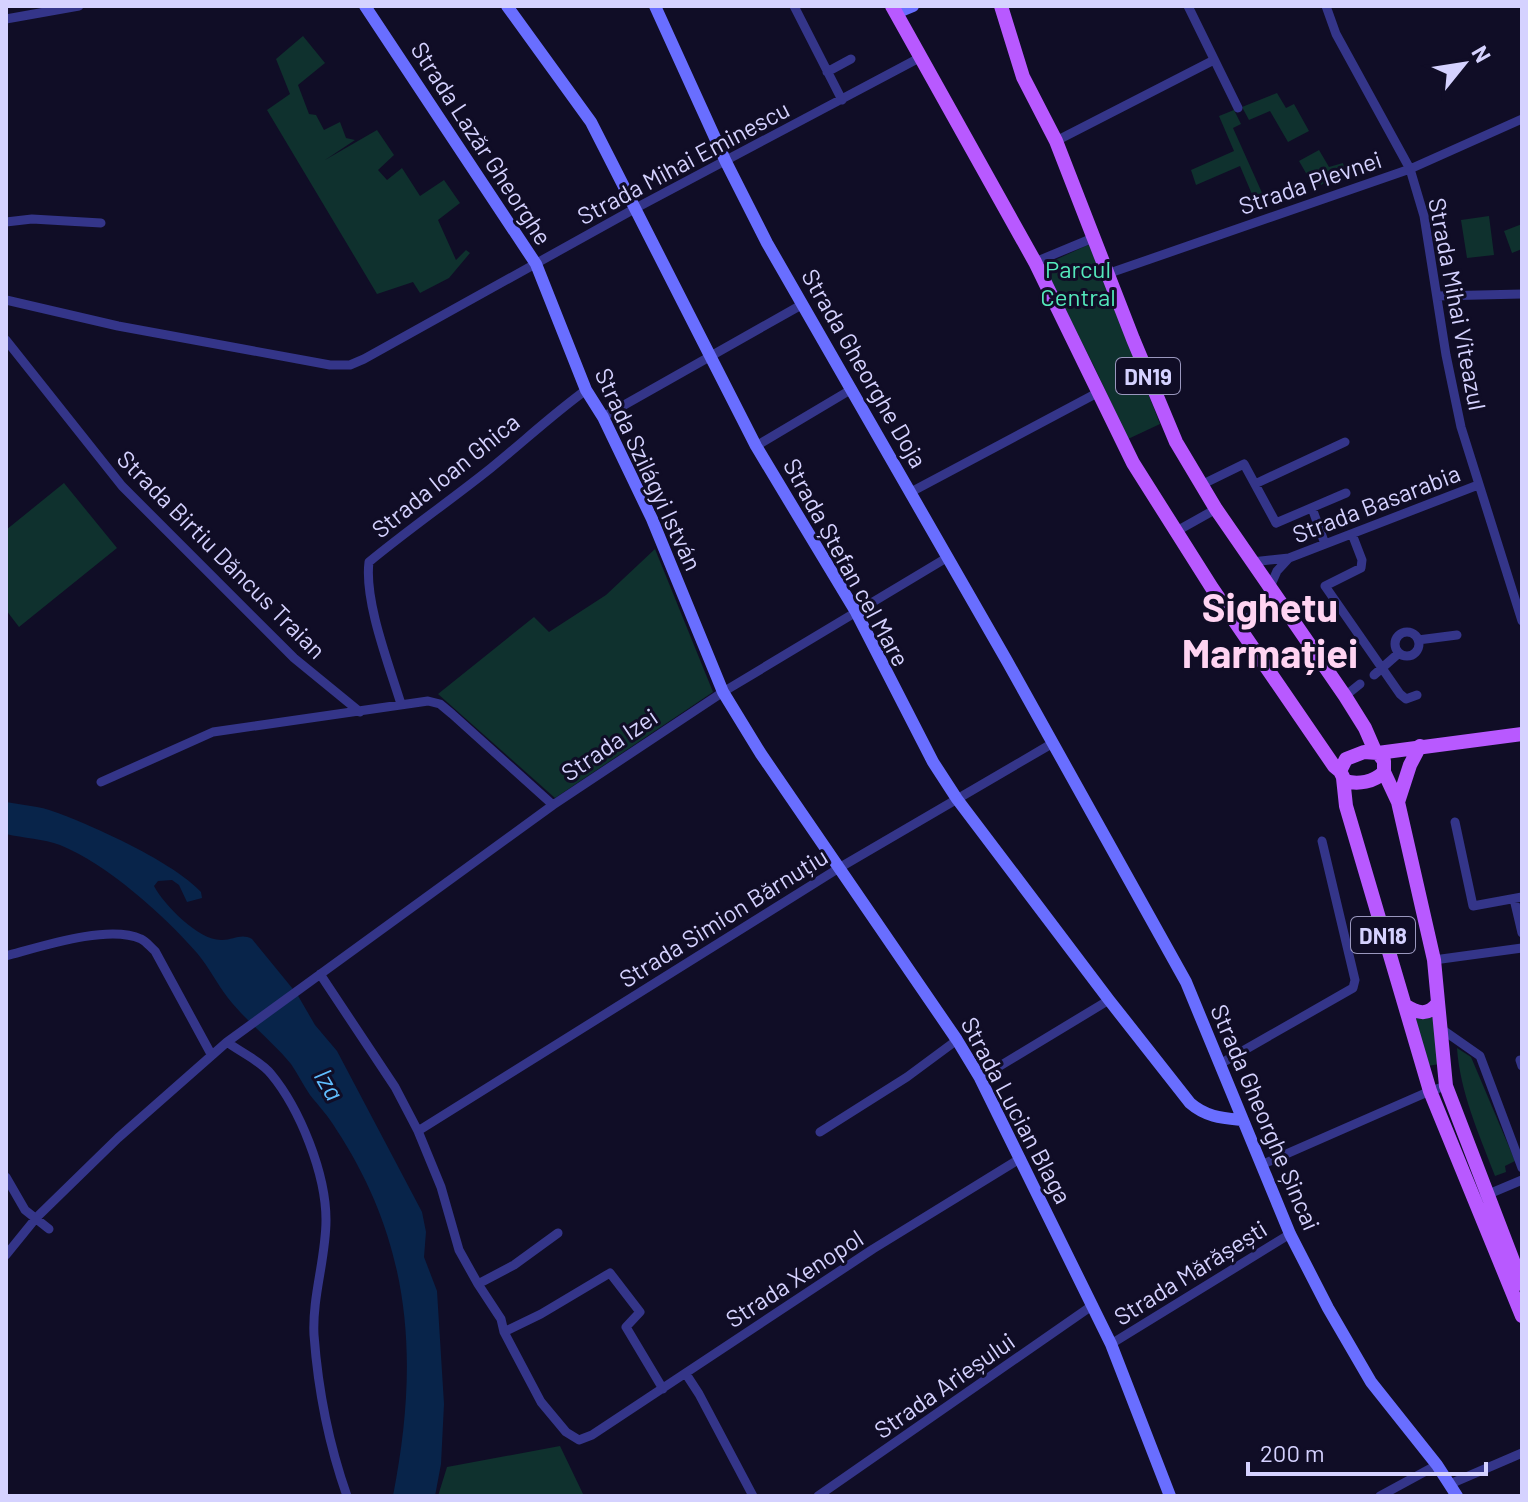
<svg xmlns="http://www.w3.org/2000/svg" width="1528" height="1502" font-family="Barlow,sans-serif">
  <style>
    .green { fill: #0f312e }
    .water { fill: #08244a }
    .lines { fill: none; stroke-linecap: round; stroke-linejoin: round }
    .street { stroke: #343589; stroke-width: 9 }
    .secondary { stroke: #696eff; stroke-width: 12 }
    .primary { stroke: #b859ff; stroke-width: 14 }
    .labels { text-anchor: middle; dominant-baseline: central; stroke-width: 6; stroke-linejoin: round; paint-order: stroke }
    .shield { fill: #100d26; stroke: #9a97be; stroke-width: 2 }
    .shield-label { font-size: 22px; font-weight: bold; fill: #d5d2ff }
    .street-label { font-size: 24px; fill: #d5d2ff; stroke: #100d26 }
    .park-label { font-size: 24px; fill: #54e9bc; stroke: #100d26 }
    .water-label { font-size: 26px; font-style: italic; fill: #60beff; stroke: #100d26 }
    .town-label { font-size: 40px; font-weight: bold; fill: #ffd4f2; stroke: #100d26 }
  </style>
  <rect width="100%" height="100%" fill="#100d26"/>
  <path class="green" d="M303 36 325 63 298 85 309 114 316 115 324 130 340 122 346 138 355 140 325 160 377 130 394 155 378 170 387 180 402 168 420 196 444 180 460 203 438 220 456 260 466 250 470 253 449 278 420 293 413 282 377 294 267 110 290 94 276 59Z
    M1277 93 1286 108 1294 104 1309 131 1288 142 1270 111 1249 120 1242 107Z
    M1234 110 1241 124 1233 128 1263 195 1254 199 1240 166 1196 185 1191 170 1234 151 1219 116Z
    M1319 150 1329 167 1343 163 1344 168 1332 172 1333 178 1321 185 1319 178 1310 180 1299 161Z
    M1489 216 1494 255 1467 258 1461 220Z
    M1522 224V249L1512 253 1504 231Z
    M1090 244 1160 424 1128 439 1093 364 1042 266Z
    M64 483 117 548 19 627 6 610V530Z
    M655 549 713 692 555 798 438 694 534 617 549 632 606 595Z
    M1432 1012 1440 1064 1427 1066 1413 1017Z
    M1457 1048 1471 1057 1515 1161 1505 1166 1506 1172 1495 1176C1479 1134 1460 1092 1457 1048Z
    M560 1446 584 1496H438L447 1467Z"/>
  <path class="water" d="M6 802C22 805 40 806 55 812 92 825 175 863 201 892L202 898 187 902 179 885 172 880 158 881 154 886C164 905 199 941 222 940 234 940 241 933 252 939L297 994 315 1025 337 1051 422 1212 426 1232 424 1257 437 1291 444 1404 441 1464 435 1496H393C419 1363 413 1246 336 1129 329 1117 319 1106 310 1095 303 1085 298 1074 291 1064 272 1041 247 1022 228 998 217 984 209 967 197 953 164 915 107 864 60 845 44 839 23 838 6 834Z"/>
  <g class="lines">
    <path class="street" d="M794 6 842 100
      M1188 6 1238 108
      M1326 6 1336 34 1410 169 1424 216 1446 355 1461 427 1522 621
      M6 19 79 6
      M827 72 851 59
      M1056 141 1214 60
      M6 222 32 219 101 223
      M1035 262 1093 238
      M1107 274 1410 169 1522 119
      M1437 296 1522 294
      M6 300 118 326 330 365H350L364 359 636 208 921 57
      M6 340 122 486 294 658 360 712
      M603 417 803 304
      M756 446 852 389
      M1255 484 1345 442
      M1201 485 1244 464 1276 523 1346 493
      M911 492 1099 392
      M1312 508 1325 544
      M1175 532 1216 509
      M1352 534 1362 560 1361 568 1325 586 1400 694 1406 699 1417 695
      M1252 562 1289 558 1478 485
      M1270 587 1277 571 1289 558
      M1237 625 1278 598
      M1395 644a12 12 0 1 1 24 0a12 12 0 1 1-24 0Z
      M1418 640 1457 635
      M1374 675 1399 653
      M1345 696 1360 684
      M401 704C389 665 364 601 369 562 409 529 451 500 491 468 523 442 553 414 586 390
      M101 782 213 732 428 701 440 704 452 714 553 805
      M1455 822 1473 906 1522 897
      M1514 899 1522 933
      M6 956C40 947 108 924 141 939 146 941 151 948 155 951L211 1054
      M1434 960 1522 948
      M320 974 395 1087 418 1131 441 1187 459 1250 478 1284 514 1265 558 1233
      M1440 1028 1480 1056 1522 1168
      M227 1042C240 1052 261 1061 271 1074 300 1109 326 1174 326 1220 326 1258 312 1297 314 1335 318 1389 329 1445 347 1496
      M1520 1060 1522 1066
      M1220 1064 1353 988 1355 980 1322 841
      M980 1078 1109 1000
      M418 1131 839 868 1053 743
      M820 1132 907 1077 957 1040
      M1261 1165 1430 1091 1446 1086
      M6 1177 25 1210 49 1229
      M1484 1196 1522 1180
      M6 1255 36 1218 118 1138 227 1042 553 805 723 692 948 557
      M478 1284 501 1319 504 1332 541 1402 566 1432 579 1440 592 1435 873 1249 1021 1158
      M504 1332 541 1314 610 1273 640 1312 626 1327 663 1389
      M1111 1344 1290 1234
      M686 1374 699 1394 753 1496
      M1450 1484 1522 1453
      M818 1496 1093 1305
      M1380 1496 1437 1465"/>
    <path class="secondary" d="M365 6 536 264 586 390 603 417 652 519 723 692 761 754 957 1040 980 1078 1111 1344 1170 1496
      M507 6 591 122 756 446 856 612 933 762 957 799 1109 1000 1190 1103C1206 1117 1222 1118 1242 1120
      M655 6 726 162 767 243 1007 661 1186 982 1290 1234 1328 1308 1371 1382 1437 1465 1457 1496
      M896 13 913 6"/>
    <path class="primary" d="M892 6 1035 262 1133 463 1212 588 1334 766 1340 771
      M1001 6 1023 77 1056 141 1133 339 1176 442 1216 509 1345 696 1365 728 1375 751
      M1378 753 1384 761V772L1398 802 1434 960 1446 1086 1522 1284
      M1384 772C1374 782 1358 785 1345 781L1340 771 1346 759 1364 752 1378 753 1522 734
      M1343 778 1346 806 1430 1091 1522 1316
      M1398 802 1410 765 1420 746
      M1406 1006C1417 1013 1428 1016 1437 1004"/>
  </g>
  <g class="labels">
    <g class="shield">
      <rect x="1116" y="358" width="64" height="36" rx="6"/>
      <rect x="1351" y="917" width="64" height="36" rx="6"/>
    </g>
    <g class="shield-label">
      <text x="1148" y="376">DN19</text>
      <text x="1383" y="935">DN18</text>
    </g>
    <g class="street-label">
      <text transform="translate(482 143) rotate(57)">Strada Lazăr Gheorghe</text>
      <text transform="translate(683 162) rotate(-28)">Strada Mihai Eminescu</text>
      <text transform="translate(1310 182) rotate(-19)">Strada Plevnei</text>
      <text transform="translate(1458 304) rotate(79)">Strada Mihai Viteazul</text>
      <text transform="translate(865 368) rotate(60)">Strada Gheorghe Doja</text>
      <text transform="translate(649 469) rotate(65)">Strada Szilágyi István</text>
      <text transform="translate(445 475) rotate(-39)">Strada Ioan Ghica</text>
      <text transform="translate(1376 503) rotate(-21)">Strada Basarabia</text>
      <text transform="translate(222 554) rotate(45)">Strada Birtiu Dăncus Traian</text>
      <text transform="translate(847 562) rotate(61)">Strada Ștefan cel Mare</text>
      <text transform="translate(609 744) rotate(-34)">Strada Izei</text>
      <text transform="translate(723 917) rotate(-32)">Strada Simion Bărnuțiu</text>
      <text transform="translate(1017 1110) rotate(62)">Strada Lucian Blaga</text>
      <text transform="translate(1266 1117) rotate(67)">Strada Gheorghe Șincai</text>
      <text transform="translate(1190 1272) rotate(-32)">Strada Mărășești</text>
      <text transform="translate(794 1278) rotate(-33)">Strada Xenopol</text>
      <text transform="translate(944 1385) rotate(-35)">Strada Arieșului</text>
    </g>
    <g class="park-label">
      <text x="1078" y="268">Parcul<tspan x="1078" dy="28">Central</tspan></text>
    </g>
    <g class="water-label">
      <text transform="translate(330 1084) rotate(60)">Iza</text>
    </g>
    <g class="town-label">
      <text x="1270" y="606">Sighetu<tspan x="1270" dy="46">Marmației</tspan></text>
    </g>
  </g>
  <rect width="1528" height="1502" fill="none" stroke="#d5d2ff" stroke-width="16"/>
  <g transform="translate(1464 64) rotate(60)" stroke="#100d26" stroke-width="6" paint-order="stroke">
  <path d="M0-6L14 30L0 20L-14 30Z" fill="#d5d2ff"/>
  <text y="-12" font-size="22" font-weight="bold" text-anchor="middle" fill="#d5d2ff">N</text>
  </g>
  <path d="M1248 1462v12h238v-12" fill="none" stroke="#d5d2ff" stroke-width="4"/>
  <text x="1260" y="1462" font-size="24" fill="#d5d2ff" stroke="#100d26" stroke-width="6" paint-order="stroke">200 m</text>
</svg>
